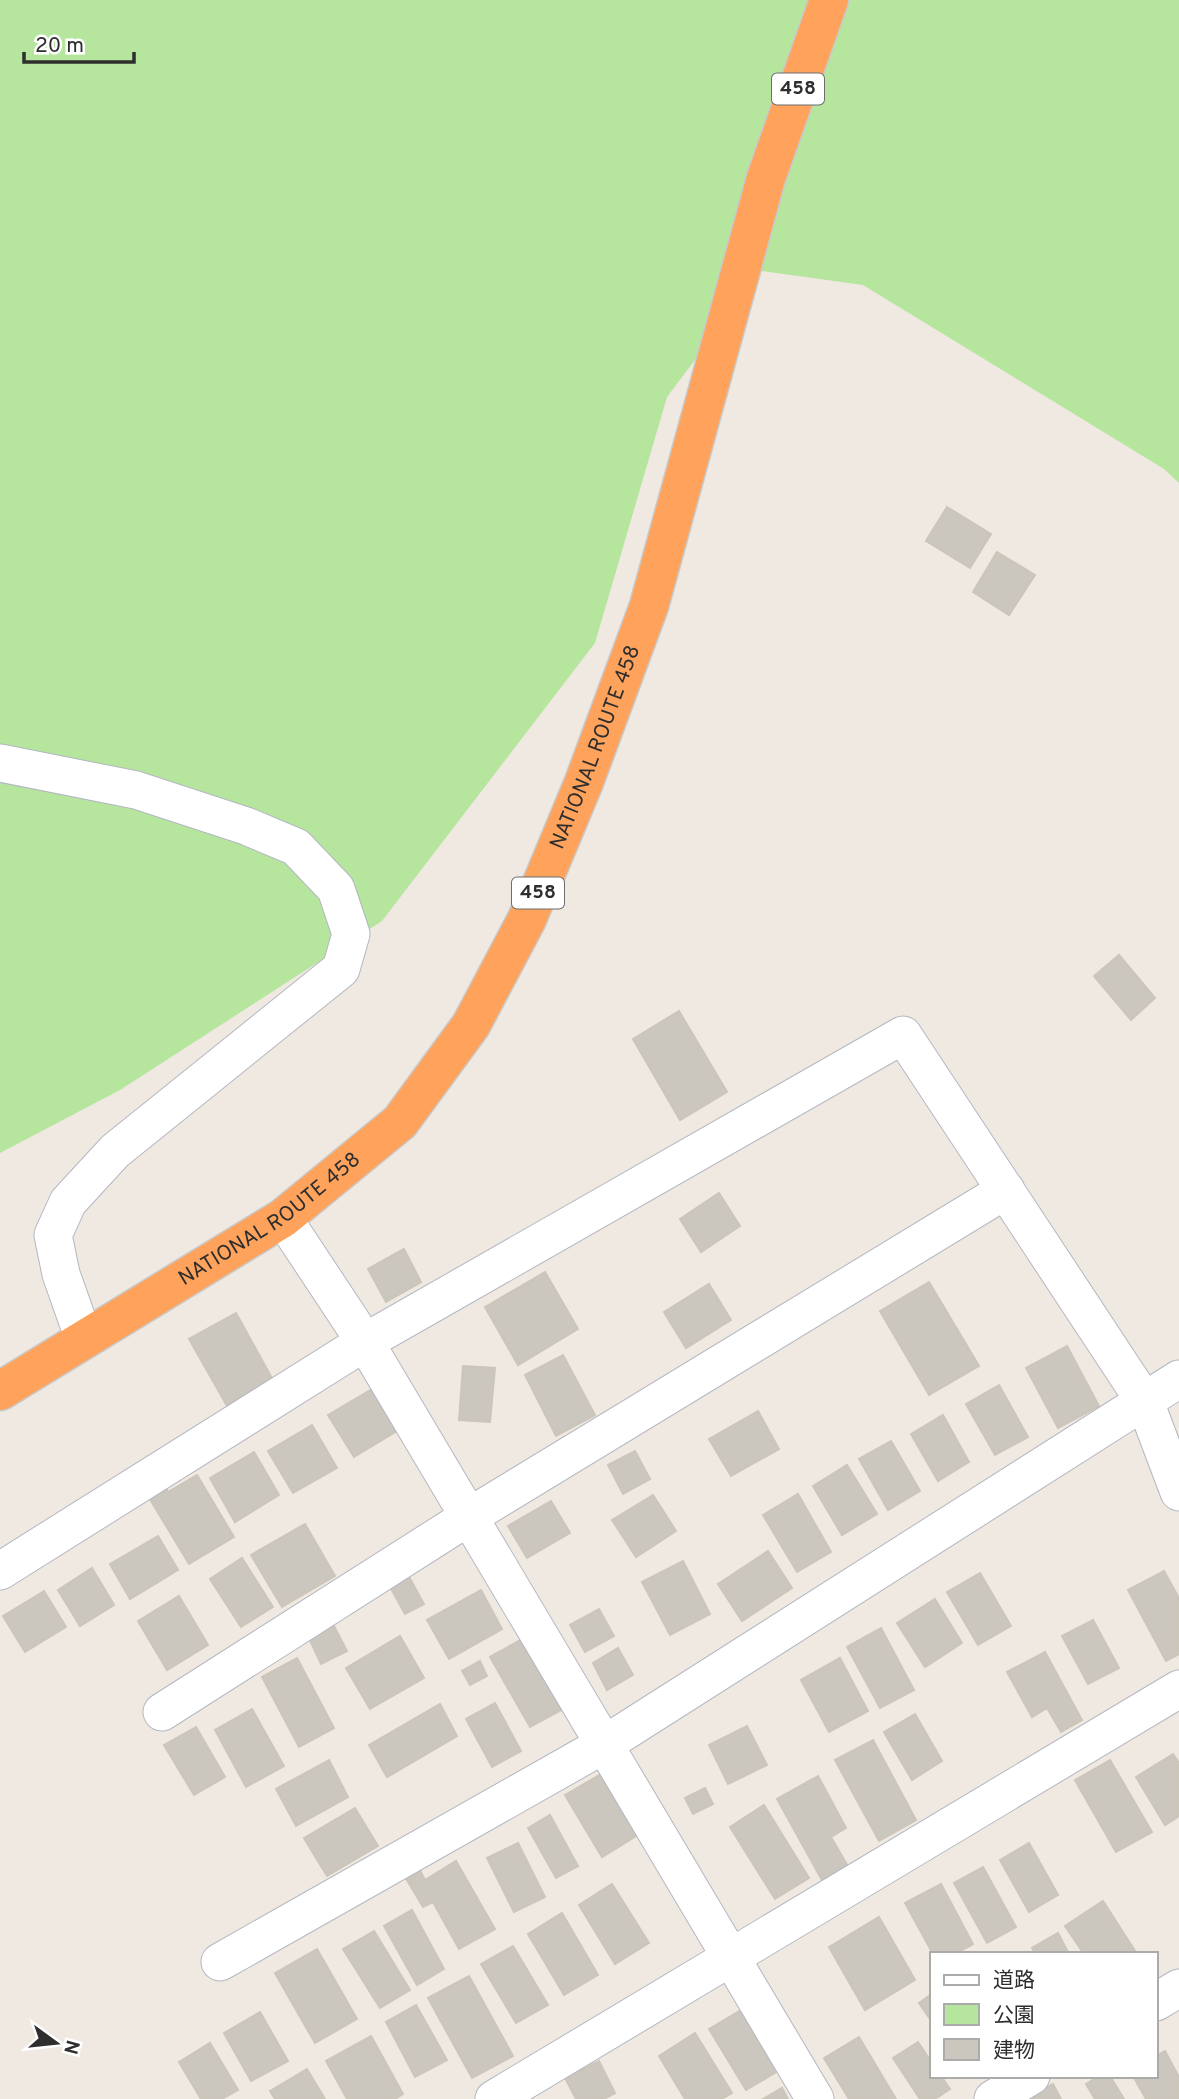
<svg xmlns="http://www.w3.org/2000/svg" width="1179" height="2099" font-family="Overpass,'Noto Sans JP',sans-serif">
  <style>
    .green { fill: #b6e59e }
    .building { fill: #cbc7bf; stroke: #cbc5ba; stroke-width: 2 }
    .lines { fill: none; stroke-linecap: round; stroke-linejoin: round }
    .minor-casing { stroke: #b4b7c1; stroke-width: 39 }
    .highway-casing { stroke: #c9c9c9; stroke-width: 41 }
    .minor { stroke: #fff; stroke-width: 37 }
    .highway { stroke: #ffa35c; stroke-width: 38 }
    .labels { text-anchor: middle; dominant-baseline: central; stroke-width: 7; stroke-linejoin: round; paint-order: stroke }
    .shield { fill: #fff; stroke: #6d6d6d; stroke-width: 2 }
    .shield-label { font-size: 19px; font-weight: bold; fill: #2e2e2e }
    .street-label { font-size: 21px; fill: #2e2e2e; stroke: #fff }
  </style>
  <rect width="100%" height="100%" fill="#efe9e1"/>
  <path class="green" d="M0 0H1179V483L1164 469 863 285 762 271 667 397 595 643 382 921 120 1090 0 1153Z"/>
  <path class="building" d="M947 507 991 534 970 568 926 541Z
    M997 552 1035 575 1009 615 973 592Z
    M1119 955 1155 998 1131 1020 1094 976Z
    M679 1011 727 1092 680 1120 633 1039Z
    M719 1193 740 1226 701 1252 680 1219Z
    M404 1249 421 1282 386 1302 368 1269Z
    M545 1272 578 1329 518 1365 485 1307Z
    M929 1282 979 1366 929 1395 880 1311Z
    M709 1284 731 1320 686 1348 664 1312Z
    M236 1313 273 1380 227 1406 189 1339Z
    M1067 1346 1099 1406 1058 1428 1026 1368Z
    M563 1355 595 1415 556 1436 525 1375Z
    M463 1366 495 1368 490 1422 459 1420Z
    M999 1385 1028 1437 995 1455 966 1404Z
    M372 1389 397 1431 354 1457 328 1415Z
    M758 1411 779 1449 731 1476 709 1439Z
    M943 1415 969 1462 938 1481 911 1434Z
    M312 1425 337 1468 293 1493 268 1451Z
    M891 1441 920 1491 888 1510 859 1459Z
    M635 1451 650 1479 623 1494 608 1465Z
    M254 1452 279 1495 235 1522 210 1478Z
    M847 1465 877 1514 842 1535 813 1486Z
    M197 1475 234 1537 189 1564 148 1496 165 1486 168 1492Z
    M798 1494 831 1552 797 1572 763 1515Z
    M653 1495 676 1531 636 1557 612 1520Z
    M551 1501 570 1533 527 1558 508 1526Z
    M305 1524 335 1576 282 1607 251 1555Z
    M158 1536 178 1570 130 1599 110 1564Z
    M768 1551 792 1588 742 1621 718 1584Z
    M242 1558 273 1607 241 1627 210 1579Z
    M683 1561 710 1614 670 1635 642 1582Z
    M92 1568 114 1605 80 1626 58 1590Z
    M1164 1571 1179 1598V1654L1166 1661 1128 1590Z
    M980 1573 1011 1626 978 1645 947 1592Z
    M408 1575 424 1604 405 1614 389 1585Z
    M481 1590 502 1629 449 1659 427 1620Z
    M44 1591 66 1627 25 1652 3 1616Z
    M179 1596 208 1645 167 1670 138 1621Z
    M935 1599 962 1643 925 1667 897 1623Z
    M599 1609 614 1636 585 1652 570 1625Z
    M1093 1620 1119 1668 1088 1684 1062 1636Z
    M333 1624 347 1651 321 1664 308 1636Z
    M881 1628 914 1690 880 1708 847 1647Z
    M400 1636 424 1678 370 1709 346 1668Z
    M524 1638 563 1709 530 1727 490 1657Z
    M618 1648 633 1675 607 1690 593 1663Z
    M1045 1652 1082 1720 1061 1732 1047 1708 1032 1717 1007 1672Z
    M297 1658 334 1728 299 1747 262 1677Z
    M840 1658 868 1711 829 1732 801 1680Z
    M480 1661 487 1676 470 1685 462 1671Z
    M495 1703 521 1751 492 1767 466 1719Z
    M440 1704 457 1736 387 1777 369 1745Z
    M252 1709 284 1766 246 1787 215 1730Z
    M915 1714 942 1761 912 1780 884 1732Z
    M747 1726 767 1765 728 1784 709 1745Z
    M196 1727 225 1777 194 1795 164 1745Z
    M873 1740 916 1820 879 1841 835 1760Z
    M1173 1754 1179 1763V1816L1165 1825 1136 1777Z
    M329 1760 348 1797 296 1826 276 1789Z
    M1110 1760 1152 1832 1116 1852 1075 1780Z
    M601 1774 638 1835 602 1857 565 1795Z
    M818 1776 846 1828 831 1837 849 1868 823 1882 777 1799Z
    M705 1788 713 1804 693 1814 685 1798Z
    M764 1805 809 1878 775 1899 730 1827Z
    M355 1808 378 1846 327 1876 304 1838Z
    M550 1815 578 1866 556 1878 528 1828Z
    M518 1843 545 1897 514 1912 487 1858Z
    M1029 1843 1058 1895 1029 1912 1000 1860Z
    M456 1861 495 1929 459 1949 433 1902 423 1907 404 1875 418 1867 425 1880Z
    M983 1867 1016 1927 987 1943 954 1883Z
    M612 1884 649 1943 615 1964 579 1905Z
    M941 1884 973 1944 955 1954H933L905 1903Z
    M1103 1901 1137 1954H1084L1065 1926Z
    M412 1910 444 1969 417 1985 384 1926Z
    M562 1913 598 1975 564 1995 528 1934Z
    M879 1917 915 1980 865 2010 829 1947Z
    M374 1931 410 1990 380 2008 343 1949Z
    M1058 1933 1069 1954H1035L1032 1948Z
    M513 1946 548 2005 516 2023 481 1964Z
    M317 1949 357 2019 315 2043 275 1973Z
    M469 1976 513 2056 472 2078 428 1998Z
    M932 1994V2022L919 2003Z
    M416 2005 447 2060 415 2077 386 2022Z
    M741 2010 778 2071 746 2090 709 2029Z
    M260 2012 288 2061 251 2081 224 2033Z
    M695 2033 732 2093 722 2099H685L659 2056Z
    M371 2036 403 2094 395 2099H347L326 2061Z
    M859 2037 896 2099H849L824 2058Z
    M918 2042 932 2063V2076H941L950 2089 935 2099H920L893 2058Z
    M210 2043 238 2090 222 2099H201L179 2062Z
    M1165 2051 1179 2077V2099H1146L1133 2076H1156V2056Z
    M599 2061 615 2093 604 2099H576L565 2078Z
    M307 2069 325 2099H275L270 2091Z
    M1099 2076H1110L1124 2099H1095L1086 2084Z
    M1053 2084 1061 2099H1024Z
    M782 2088 788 2099H763Z"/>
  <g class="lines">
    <defs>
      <path id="minor" d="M0 763 136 790 246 826 296 847 336 889 351 934 341 969 115 1151 68 1202 53 1235 61 1274 84 1339
        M283 1218 365 1342 815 2099
        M0 1571 365 1342 903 1035 1145 1402 1179 1492
        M162 1712 470 1516 1006 1190
        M220 1962 605 1744 1179 1379
        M1156 2002 1179 1988
        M494 2099 1179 1689
        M993 2099 1031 2076"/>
      <g id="highway">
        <path id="s1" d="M0 1391 283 1218 400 1122 471 1025 527 919 584 782 649 606 766 178 829 0"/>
      </g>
    </defs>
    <use href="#minor" class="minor-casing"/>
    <use href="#highway" class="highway-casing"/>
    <use href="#minor" class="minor"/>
    <use href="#highway" class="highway"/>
  </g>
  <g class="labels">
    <g class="shield">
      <rect x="772" y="73.5" width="52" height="31" rx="5"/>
      <rect x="512" y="877.5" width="52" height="31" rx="5"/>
    </g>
    <g class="shield-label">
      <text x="798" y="89">458</text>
      <text x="538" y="893">458</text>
    </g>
    <g class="street-label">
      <text stroke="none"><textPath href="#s1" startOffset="908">NATIONAL ROUTE 458</textPath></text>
      <text stroke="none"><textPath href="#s1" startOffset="320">NATIONAL ROUTE 458</textPath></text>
    </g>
  </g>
  <rect x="930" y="1952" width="228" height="126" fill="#ffffff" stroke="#ababab" stroke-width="2"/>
  <rect x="944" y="1975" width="35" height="10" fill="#ffffff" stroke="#ababab" stroke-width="2"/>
  <text x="993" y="1987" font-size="21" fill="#2e2e2e">道路</text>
  <rect x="944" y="2004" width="35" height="21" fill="#b6e59e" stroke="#ababab" stroke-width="2"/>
  <text x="993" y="2022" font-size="21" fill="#2e2e2e">公園</text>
  <rect x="944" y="2039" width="35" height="21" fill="#cbc7bf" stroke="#ababab" stroke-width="2"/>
  <text x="993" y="2057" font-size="21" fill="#2e2e2e">建物</text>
  <g transform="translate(56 2043) rotate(105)" stroke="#ffffff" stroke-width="5" paint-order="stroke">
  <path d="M0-5L12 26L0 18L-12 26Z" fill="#2e2e2e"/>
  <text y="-10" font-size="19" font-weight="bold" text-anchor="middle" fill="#2e2e2e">N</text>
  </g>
  <path d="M24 52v10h110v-10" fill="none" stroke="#2e2e2e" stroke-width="3.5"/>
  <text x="35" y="52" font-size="21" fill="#2e2e2e" stroke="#ffffff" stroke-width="5" paint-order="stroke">20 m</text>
</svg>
